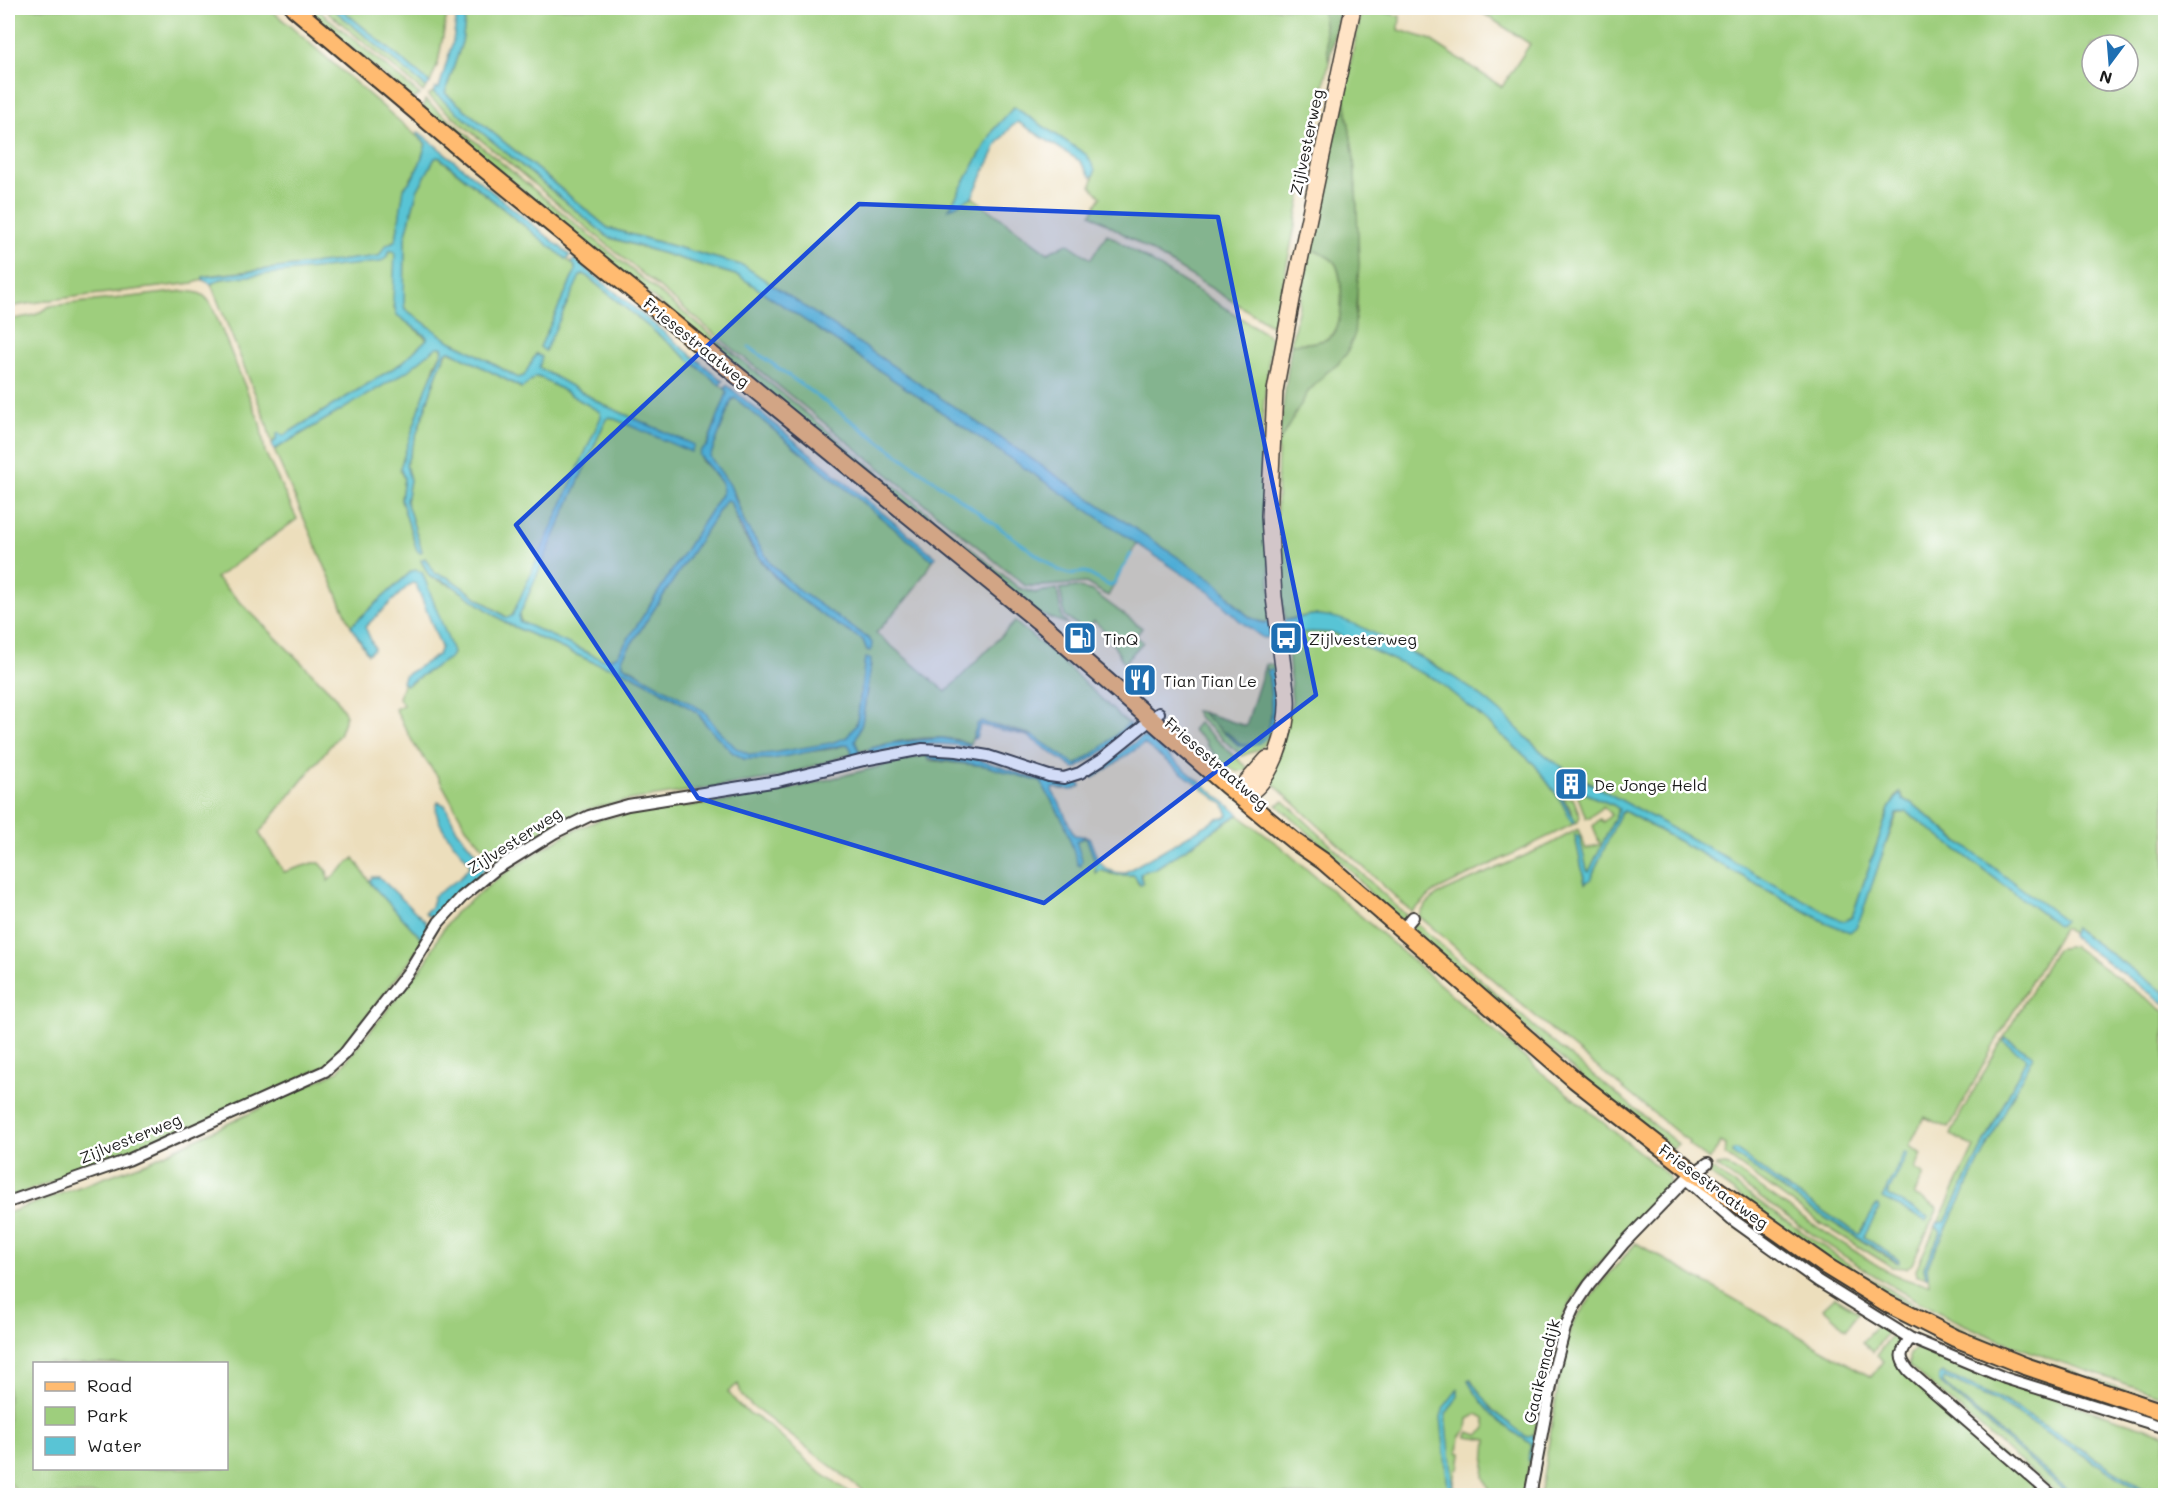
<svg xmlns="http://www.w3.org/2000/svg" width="2173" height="1503" font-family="Mali,sans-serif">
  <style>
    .green { fill: #9ece7d; stroke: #5d754c; stroke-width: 1.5; fill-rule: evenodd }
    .forest { fill: #7eb16c; stroke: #4d6644; stroke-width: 1.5 }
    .water { fill: #59c4d5; stroke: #3a7078; stroke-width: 1.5 }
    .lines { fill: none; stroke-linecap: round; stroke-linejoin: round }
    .stream { stroke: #59c4d5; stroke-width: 3 }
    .street-casing { stroke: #3b3934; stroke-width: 14 }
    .secondary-casing { stroke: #3b3934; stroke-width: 18 }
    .primary-casing { stroke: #3b3934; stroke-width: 20 }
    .street { stroke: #fff; stroke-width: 10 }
    .secondary { stroke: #ffe4c6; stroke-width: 15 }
    .primary { stroke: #ffbb71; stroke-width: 16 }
    .marked { fill: #1d4ed8; fill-opacity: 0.2; stroke: #1d4ed8; stroke-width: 4.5; stroke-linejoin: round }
    .labels { text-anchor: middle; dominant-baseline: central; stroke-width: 5; stroke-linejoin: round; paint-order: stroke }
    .street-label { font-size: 16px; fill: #1c1c1c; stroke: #fff }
    .poi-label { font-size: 16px; fill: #1c1c1c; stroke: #fff; text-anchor: start }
  </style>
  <rect width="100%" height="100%" fill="#fff"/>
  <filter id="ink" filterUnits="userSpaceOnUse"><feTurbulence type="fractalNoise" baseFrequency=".0167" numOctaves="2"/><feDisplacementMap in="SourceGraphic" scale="12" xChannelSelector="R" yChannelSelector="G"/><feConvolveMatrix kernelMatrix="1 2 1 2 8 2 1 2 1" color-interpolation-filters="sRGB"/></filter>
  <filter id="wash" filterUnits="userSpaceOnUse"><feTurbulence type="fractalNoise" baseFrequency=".008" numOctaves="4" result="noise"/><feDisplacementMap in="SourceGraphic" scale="24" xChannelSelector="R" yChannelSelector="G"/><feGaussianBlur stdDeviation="1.35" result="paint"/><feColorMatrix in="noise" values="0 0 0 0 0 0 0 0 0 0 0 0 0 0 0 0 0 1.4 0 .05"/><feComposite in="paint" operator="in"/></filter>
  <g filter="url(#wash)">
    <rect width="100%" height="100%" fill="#ecdebc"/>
    <path class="green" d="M8 8H269L426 144 420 163 404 191 396 240 388 244 379 256 375 257 206 276 203 277V280L193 283 57 299 8 307Z
      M302 8H316L420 95 413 99Z
      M323 8H332L426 87 423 92Z
      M340 8H448L438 63 430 83Z
      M467 8H1322L1329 62 1274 327 1091 214 1101 197 1091 186 1095 171 1015 108 995 128 950 208 972 197 1048 253 1067 243 1091 259 1107 234 1268 335 1271 339 1262 421 1272 617 1268 622C1246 624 1231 595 1216 583L744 266 608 228 445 93 462 42Z
      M1362 8H1369L1400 16 1399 30 1429 39 1502 87 1530 44 1475 8H2165V993L2076 929 2071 933 2063 928 2000 1034 1949 1128 1924 1117 1909 1146 1922 1154 1915 1169 1924 1175 1914 1195 1938 1208 1912 1264 1906 1268 1892 1267 1819 1222 1725 1155 1726 1145 1721 1142 1709 1160 1688 1144 1689 1142 1555 1033 1419 916 1426 905 1437 895 1551 844 1578 829 1586 849 1600 844 1593 826 1600 819 1603 822 1611 815 1603 806 1590 818H1586L1578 797 1584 793 1613 805 1619 809 1589 872 1587 871 1579 836 1575 835 1585 883 1620 814 1624 811 1827 923 1856 927 1897 814 1907 812 2049 919 2061 925 1912 803 1903 800 1902 794 1898 793 1889 809 1852 917 1845 921 1840 920 1619 801 1588 781 1564 769 1543 753 1498 711 1431 663 1393 643 1311 615 1285 620 1276 547 1278 444 1308 392 1327 372 1337 365 1347 353 1357 308V208L1354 159 1344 92ZM2092 45H2128V81H2092ZM1736 1150 1779 1183 1858 1234H1860L1876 1206 1864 1237 1897 1263 1808 1207 1732 1153Z
      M433 92 608 237 739 276 1137 543 1108 596 1086 583 1043 586H1026L738 353 428 96Z
      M425 100 1019 588 1034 593 1057 589 1062 618 1068 624 1036 613 423 108Z
      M438 157 575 266V272L540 347 580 276 584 274 726 390 727 393 701 460 722 483V493L618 655 609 659H601L522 623 519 616 606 419 609 417 694 445 606 406 539 368 536 354 524 376 518 378 467 349 448 340 405 309 404 304 405 238 417 191 435 158Z
      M1311 249C1319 253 1330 256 1335 263 1344 278 1345 330 1328 338 1317 344 1303 343 1291 344Z
      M390 250 395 252 394 307 397 314 427 339 402 363 283 436 277 437 272 444 266 421 211 284 221 279 387 256Z
      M184 291C198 292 205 293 212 306L260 423 265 452 297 519 216 578 335 696 346 715 339 735 259 833 284 872 313 863H320L327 871 328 881 354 858 371 884 423 940 410 961 333 1059 326 1066 166 1140 8 1198V320L35 315 50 306Z
      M440 346 443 350 435 365 400 471 404 478 401 500 417 550 422 551 406 501 410 480 406 465 439 368 448 351 467 358 521 388 535 377H540L601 412V417L512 617 508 618 447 577 434 573 425 558 421 561 430 577 453 586 508 624 595 663 627 672 653 686 697 712 703 721 732 752 744 759 831 749 848 744 852 751 851 754 780 777 630 800 585 810 569 818 496 862 466 827 438 777 415 746 395 709 403 705 399 698 403 684H409L453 654 422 572 412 571 351 626 274 450 405 372 437 347Z
      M735 398 933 560 911 594 876 633 946 692 1015 622 1057 657 1128 724 1126 728 1099 750 1076 765 1030 734 981 722 978 723 970 744C941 731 889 741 860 752L855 741 862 723 871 664 865 658 858 716C856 724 855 731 848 736 837 745 759 758 745 754 729 748 721 729 708 720 684 701 657 686 632 669L623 665 622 658 726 500 730 501 740 529 754 552 776 579 863 640 867 650 869 639 797 589 771 564 745 524 734 492 711 462 710 457 731 402Z
      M1076 587 1092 591 1142 628 1136 636 1143 642 1124 663 1106 632 1094 621 1089 627 1082 628 1065 617 1060 589Z
      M1311 632 1334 633 1361 644 1435 679 1452 691 1535 765 1561 801 1572 822V811L1563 798H1573L1580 816 1578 822 1434 892 1412 912 1270 781 1292 701 1287 634Z
      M1269 664 1277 666C1280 695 1286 723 1263 746 1258 752 1249 752 1242 756L1200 719 1195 711 1201 712 1238 745 1246 747 1263 741 1276 716 1269 672 1265 665Z
      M1198 723 1249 769 1237 772 1222 763 1206 744 1207 742 1192 730Z
      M926 755H928V760L986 766 1041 782 1065 824 1079 865 1076 841 1086 837 1096 864 1095 871 1096 873 1101 870 1111 874 1134 875 1139 884 1142 872 1156 868 1238 815 1280 846 1541 1072 1670 1177 1669 1187 1588 1275 1563 1315 1533 1436 1527 1437C1500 1419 1487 1408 1471 1379L1468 1380C1484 1410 1503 1426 1532 1444L1525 1494 1521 1495 1490 1491 1484 1477 1487 1440 1466 1437 1469 1432 1478 1435 1486 1429 1484 1418 1477 1414 1468 1419 1467 1429 1460 1437 1458 1452 1461 1453 1459 1469H1456L1453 1492 1447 1495H869L752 1406 742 1396 738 1384 728 1392 741 1408 766 1423 818 1471 853 1495H19L12 1485 8 1483V1213L150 1161 338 1071 426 962 440 934 455 913 502 875 568 833 601 819 637 812 723 802 794 788ZM34 1364H226V1468H34Z
      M1284 801 1408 917 1403 921 1377 901 1352 872 1277 805Z
      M1415 922 1538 1030 1678 1144 1673 1148 1613 1104 1411 928Z
      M2073 946 2165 1012V1397C2093 1372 2017 1351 1948 1317 1866 1276 1791 1219 1716 1166L1726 1165 1735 1170C1773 1197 1811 1224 1850 1248 1874 1263 1900 1283 1929 1284L1927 1267 2032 1056 2004 1042 2025 1056 2026 1059 1945 1222 1941 1224 1938 1223 1974 1147 1951 1135 1959 1117 2004 1037 2056 949Z
      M1712 1169 1861 1273 1944 1322 2034 1359 2165 1403V1407L1976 1341 1843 1271 1709 1174Z
      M1936 1226 1941 1232 1924 1267 1926 1277 1917 1276 1916 1269Z
      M1636 1243 1871 1377 1883 1361 1877 1355 1891 1336 1896 1334 1899 1340C1896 1353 1894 1360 1903 1371L2048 1496H1540L1565 1345 1574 1321 1608 1275Z
      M1835 1297 1859 1312 1846 1329 1823 1308Z
      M1879 1324 1888 1329V1332L1873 1352 1862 1342Z
      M1917 1348 2024 1389 2165 1434V1495H2153L2008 1403 1943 1373 1939 1382 2069 1495H2059L1909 1366V1354Z
      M1944 1377 2000 1403 2147 1495H2073L1943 1383Z"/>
    <path class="forest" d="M1322 8H1340L1329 62Z
      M1344 92 1354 159 1357 208 1359 264 1354 336 1347 353 1337 365 1327 372 1308 392 1278 444 1291 344C1303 343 1322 344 1332 336 1344 324 1344 277 1335 263 1330 256 1319 253 1311 249Z
      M1265 665C1270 674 1270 684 1271 694 1273 717 1272 744 1242 745L1226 732 1224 733 1201 712 1246 726Z"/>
    <path class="water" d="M332 8H340L430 83 426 87Z
      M458 8H467L462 42 445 93 608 228 744 266 1216 583C1230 595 1241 616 1260 622 1273 626 1299 616 1314 615 1341 614 1371 632 1395 644 1432 663 1467 683 1499 711 1520 729 1539 754 1564 768 1562 772 1558 776 1557 781 1555 795 1572 809 1575 822L1572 823 1561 801 1535 765 1483 718 1435 679 1334 633 1311 632 1263 638 1240 621 1209 592 739 276 608 237 433 92 436 88H439L453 41Z
      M1014 107 1087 155 1095 170 1094 175 1091 177 1080 161 1018 122 1011 127 998 143 972 197 949 209 995 128Z
      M419 132 570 255 567 260 439 157 435 158 417 191 405 238 404 304 405 309 448 340 467 349 518 378 524 376 536 354 542 357 539 368 606 406 694 445 691 452 610 417 606 419 519 616V621L601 659H609L618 655 722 493V483L699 455 701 450 707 446 727 393 725 388 727 385 936 557 933 560 735 398 732 399 710 457 730 485 745 524 771 564 797 589 869 639 872 643 871 651 867 650 863 640C799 603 757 573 730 501L726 500 622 658 623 665 704 711 717 729 736 748 750 755 773 753 831 743 847 737 856 725 858 716 865 658 871 659 862 723 855 741 860 755 853 758 851 754 852 751 848 744 772 759H744L732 752 708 727 697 712 653 686 627 672 595 663 508 624 453 586 442 580 430 577 421 560 425 558 434 573 447 577 507 618 512 616 601 417 600 412 540 377H535L522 388 451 351H448L445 354 435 379 406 465 410 480 406 501 422 551 420 553 417 550 401 500 404 478 400 468 426 389 443 350 442 347H437L406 372 274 450 272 444 276 440 277 434 279 433 283 436 402 363 427 339V337L397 315 393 301 395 252 390 250 385 259 379 262 221 279 211 284 203 280V277L379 256 385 246 396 240 404 188 412 179 420 163 426 144 417 134Z
      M575 259 723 381 720 385 584 274 580 276 545 351 540 347 575 272V266L571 263Z
      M416 570 422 572 453 652 451 657 406 685 402 682 404 676 438 655 441 647 416 584 412 583 409 585 365 627 374 647V649L368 654 351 626 412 571Z
      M1272 669C1280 695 1281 752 1240 746L1224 732 1242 745C1281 745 1271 696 1268 671Z
      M981 722 1035 737 1076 765 1099 750 1128 724H1130L1131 727 1106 750 1075 769 1027 736 980 725 976 738 973 739 977 724Z
      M1142 737 1148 739 1239 814 1156 868 1142 872 1140 875 1143 883 1140 884 1134 875H1117L1101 870 1095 873 1096 864 1086 837 1076 841 1082 860 1081 866 1078 865 1065 824 1041 782 986 766 927 758 928 755C943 755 959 756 974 759 1003 765 1051 789 1078 782L1081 786 1072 790 1053 788 1052 791 1059 802 1074 835 1089 837C1097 857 1099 873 1124 873L1217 819 1224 818 1228 815 1224 805 1144 744 1093 778 1092 773Z
      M942 738 970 744 969 747C932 740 906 746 870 754L869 749 892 743Z
      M1586 781 1840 920 1845 921 1852 917 1889 809 1900 792 1903 800 1912 803 1955 839 2064 920 2063 922 2058 926 2049 919 1907 812 1896 814 1861 917 1856 927 1850 932 1827 923 1624 811 1620 814 1590 880 1585 883 1575 835 1579 836 1587 870 1589 872 1619 809 1613 805 1584 793 1582 791Z
      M438 802 445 805 457 830 487 867 436 917 428 916 425 912 431 907 434 896 460 878 470 866 469 862C459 848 429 821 438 802Z
      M372 877H379L425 921 428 928 423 940 371 884 370 880Z
      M2074 928 2165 993V1004L2071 936Z
      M2005 1038 2033 1055 1927 1267 1928 1277H1926L1924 1267 1941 1232 1936 1226 1938 1223 1945 1222 2026 1059 2024 1056 2004 1042Z
      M1733 1150H1736L1779 1183 1858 1234H1860L1876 1206H1878L1879 1209 1864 1237 1899 1260V1263L1808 1207 1732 1153Z
      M1905 1152 1908 1153 1887 1195 1928 1217 1926 1221 1882 1198Z
      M1943 1373 2008 1403 2153 1495H2147L2000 1403 1944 1377 1943 1383 2073 1495H2069L1939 1382V1376Z
      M1470 1379 1492 1410 1527 1437 1535 1436 1531 1461 1528 1460 1532 1444C1502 1425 1485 1412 1468 1380Z
      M1458 1389V1396L1446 1414 1453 1483 1451 1488H1448L1441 1417 1444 1407Z"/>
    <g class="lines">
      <path class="stream" d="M749 347 1058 570 1069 574 1085 572 1110 586 1114 583 1131 554"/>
    </g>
  </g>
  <g filter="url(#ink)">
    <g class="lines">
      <defs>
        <path id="street" d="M1402 930 1413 917
          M1686 1179 1733 1220 1818 1281 1910 1338 2005 1378 2166 1428
          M8 1202 128 1160 325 1071 344 1054 409 971 439 922 462 897 496 869 554 833 589 816 628 805 778 781 864 760 923 749 957 751 988 756 1049 776 1064 778 1080 773 1102 759 1159 713
          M1910 1338C1901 1353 1897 1356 1909 1371L2053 1496
          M1530 1496 1554 1370 1565 1328 1575 1306 1589 1285 1623 1244 1686 1179 1708 1163"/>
        <path id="secondary" d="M1241 797C1272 787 1289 728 1287 698L1274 597 1269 516 1275 391 1294 289 1353 8
          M1241 797 1243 786 1267 759"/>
        <path id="primary" d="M294 8 482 167 1042 624 1226 785 1294 841 1323 861 1575 1080 1694 1173 1826 1266 1888 1304 1955 1338 2025 1366 2166 1413"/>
      </defs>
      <use href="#street" class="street-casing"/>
      <use href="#secondary" class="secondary-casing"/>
      <use href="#primary" class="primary-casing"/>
      <use href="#street" class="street"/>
      <use href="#secondary" class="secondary"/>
      <use href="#primary" class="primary"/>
    </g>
  </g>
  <path class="marked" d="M859 204 1218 217 1316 695 1044 903 698 798 516 525Z"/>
  <defs>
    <symbol id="fuel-square" viewBox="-11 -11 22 22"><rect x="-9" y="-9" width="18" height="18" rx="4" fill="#1f6fb2" stroke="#fff"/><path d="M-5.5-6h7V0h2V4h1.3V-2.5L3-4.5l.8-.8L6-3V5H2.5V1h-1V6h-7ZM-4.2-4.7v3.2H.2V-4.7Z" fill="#fff"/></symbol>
    <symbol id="bus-square" viewBox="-11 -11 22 22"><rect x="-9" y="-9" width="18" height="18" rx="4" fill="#1f6fb2" stroke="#fff"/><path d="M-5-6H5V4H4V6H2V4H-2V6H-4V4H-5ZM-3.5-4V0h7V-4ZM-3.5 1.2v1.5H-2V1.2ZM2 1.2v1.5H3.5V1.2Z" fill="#fff"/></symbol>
    <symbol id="restaurant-square" viewBox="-11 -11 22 22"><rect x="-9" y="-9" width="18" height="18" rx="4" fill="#1f6fb2" stroke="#fff"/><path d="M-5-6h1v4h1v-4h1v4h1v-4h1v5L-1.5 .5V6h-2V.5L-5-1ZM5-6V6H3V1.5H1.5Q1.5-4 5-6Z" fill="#fff"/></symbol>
    <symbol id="building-square" viewBox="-11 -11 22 22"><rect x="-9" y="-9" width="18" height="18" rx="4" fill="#1f6fb2" stroke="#fff"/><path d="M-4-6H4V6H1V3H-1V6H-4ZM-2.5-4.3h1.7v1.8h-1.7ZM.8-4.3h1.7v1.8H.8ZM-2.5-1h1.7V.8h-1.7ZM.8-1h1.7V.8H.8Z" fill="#fff"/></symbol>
  </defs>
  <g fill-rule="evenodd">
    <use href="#fuel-square" x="1061" y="619" width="38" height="38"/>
    <use href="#bus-square" x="1267" y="619" width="38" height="38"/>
    <use href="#restaurant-square" x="1121" y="661" width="38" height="38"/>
    <use href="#building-square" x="1552" y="765" width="38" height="38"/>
  </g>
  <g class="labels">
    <g class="street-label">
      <text transform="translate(1306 142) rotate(-78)">Zijlvesterweg</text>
      <text transform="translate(697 342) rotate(39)">Friesestraatweg</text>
      <text transform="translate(1217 763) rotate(41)">Friesestraatweg</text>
      <text transform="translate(514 840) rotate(-33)">Zijlvesterweg</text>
      <text transform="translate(130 1138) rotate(-22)">Zijlvesterweg</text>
      <text transform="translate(1714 1186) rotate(36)">Friesestraatweg</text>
      <text transform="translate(1541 1371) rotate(-76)">Gaaikemadijk</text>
    </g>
    <g class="poi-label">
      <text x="1103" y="638">TinQ</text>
      <text x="1309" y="638">Zijlvesterweg</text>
      <text x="1163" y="680">Tian Tian Le</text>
      <text x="1594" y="784">De Jonge Held</text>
    </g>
  </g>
  <rect width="2173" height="1503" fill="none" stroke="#fff" stroke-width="30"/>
  <rect x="33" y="1362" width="195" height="108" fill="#ffffff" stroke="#a4a4a4" stroke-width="1.5"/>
  <rect x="45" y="1382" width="30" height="9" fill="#ffbb71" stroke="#a4a4a4" stroke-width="1.5"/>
  <text x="87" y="1392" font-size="18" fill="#1c1c1c">Road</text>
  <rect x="45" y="1407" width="30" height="18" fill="#9ece7d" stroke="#a4a4a4" stroke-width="1.5"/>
  <text x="87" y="1422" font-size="18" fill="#1c1c1c">Park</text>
  <rect x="45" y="1437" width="30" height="18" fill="#59c4d5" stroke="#a4a4a4" stroke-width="1.5"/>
  <text x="87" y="1452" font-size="18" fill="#1c1c1c">Water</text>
  <g transform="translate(2110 63) rotate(196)"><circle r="28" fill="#ffffff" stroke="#a4a4a4" stroke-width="1.5"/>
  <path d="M0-4.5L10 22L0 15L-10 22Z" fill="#1f6fb2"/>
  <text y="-9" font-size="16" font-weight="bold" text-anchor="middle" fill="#1c1c1c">N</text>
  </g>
</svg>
